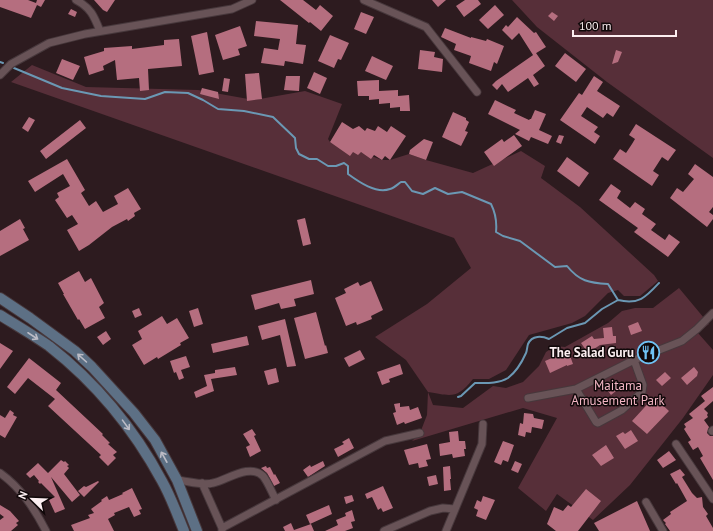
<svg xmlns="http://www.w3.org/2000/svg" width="713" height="531" font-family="'PT Sans',sans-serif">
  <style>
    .green { fill: #572f39 }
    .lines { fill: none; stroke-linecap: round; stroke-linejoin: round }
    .stream { stroke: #6b98b4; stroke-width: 2 }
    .building { fill: #b56e7f }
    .street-casing { stroke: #47383c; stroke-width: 9 }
    .secondary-casing { stroke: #47383c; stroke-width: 12 }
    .street { stroke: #685357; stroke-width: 7 }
    .secondary { stroke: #5d7085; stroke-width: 10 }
    .oneway { stroke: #bcbcc6 }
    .labels { text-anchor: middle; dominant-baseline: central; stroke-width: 3; stroke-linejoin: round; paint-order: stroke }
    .poi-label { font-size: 13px; font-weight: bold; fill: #fceff1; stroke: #100809; text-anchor: end }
    .park-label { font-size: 13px; fill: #f3b6c4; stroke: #100809 }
  </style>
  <rect width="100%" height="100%" fill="#2d1b1f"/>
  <path class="green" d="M512 0H713V158L607 82 537 27Z
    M32 65 86 87 198 90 254 100 305 91 342 104 328 139 330 142 353 152H361L382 160H390L409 154 426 160 473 173 521 151 545 166 541 178 580 207 654 275 658 281 640 296H624L618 290 608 293 585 316 572 323 529 335 506 370 489 379H473C457 399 452 396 428 392L433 405 463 408 493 386 506 388 523 382 539 366 546 352 555 346 565 347 608 323 622 311 635 308H653L679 288 709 324 698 333 713 350V375L683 418 630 485 593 520 557 494 546 511 518 488 557 418 523 408 412 441 420 433 427 415 428 392 406 360 375 337 427 304 471 268 454 238 11 82Z"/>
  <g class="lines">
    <path class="stream" d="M0 62 3 63
      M14 68 62 88 101 96 145 99 165 92 188 93 203 100 218 109 244 111 273 117 295 138 296 148 299 154 309 159H317L328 166H336L344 163 348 166V174C359 182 376 194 390 189 394 188 398 184 401 182H405L412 191 423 194 435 188 448 194 462 192 491 204C496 214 497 222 496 232L503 236 520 241 555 267 567 266C579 281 589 283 608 284L618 300
      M458 397 461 396 475 383C486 383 498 384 508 378 516 372 522 362 526 353 527 351 527 347 528 344 532 335 542 336 549 339L567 328 585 323 602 309 618 300C639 305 646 297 659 283"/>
  </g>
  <path class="building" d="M0 0H28L36 3 37 0H45L41 7 37 5 31 18 0 7Z
    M94 0H115L107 12 103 10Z
    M280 0H303L316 10 320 5 333 16 321 31 310 22 309 23Z
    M432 0H446L438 7Z
    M465 0H478L481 4 464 17 456 6Z
    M495 5 504 15 488 29 479 20Z
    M71 9 77 12 75 17 68 14Z
    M361 12 374 17 366 34 354 29Z
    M552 12 558 16 554 21 548 16Z
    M517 17 534 33 536 32 546 47 533 55 519 33 512 40 502 30 506 25 508 27Z
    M256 21 298 25 296 44 306 45 303 64 285 61 284 66 261 63 264 48 278 50 280 39 254 36Z
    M240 26 247 46 238 49 240 55 223 60 215 35Z
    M445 28 471 38V37L486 41 487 39 504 46 497 64 494 62 491 71 469 63 471 56 454 50 456 44 441 37Z
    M207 32 214 72 199 75 191 36Z
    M330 35 349 43 341 60 338 59 334 68 318 61Z
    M179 39 182 66 148 69 149 90 140 91 139 78 117 80 115 60 103 66 104 70 89 75 84 57 104 51V48L132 46V49L164 45V40Z
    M420 50 435 52 434 57 443 59 442 72 418 69Z
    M616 50 622 52 618 62 612 64Z
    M536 53 545 66 533 75 539 84 534 87 528 78 508 92 502 84 497 90 492 85 496 81Z
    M565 53 586 69 576 82 555 66Z
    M372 56 393 66 386 80 365 71Z
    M62 59 80 66 73 80 56 73Z
    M314 72 327 78 320 94 307 88Z
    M259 73 262 99 247 101 245 74Z
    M286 76H300L299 91 284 90Z
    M594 76 603 82 597 91 620 106 613 117 607 113 603 118 587 107 581 116 598 127 594 132 600 136 595 144 560 120 579 93 582 95Z
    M224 78 230 79 228 92 222 91Z
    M379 80V91L398 90V96L409 95 410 111H400V107L390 108V103L379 104V99L369 100V96H358L357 81Z
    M202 88 218 92 219 99 200 94Z
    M495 100 516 110 514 113 529 120 530 119H531L535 110 546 114 539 130 552 136 548 144 531 137 529 141 515 134 520 130 488 114Z
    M453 112 466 118V120L469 122 465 131 468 132 461 146 442 137Z
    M29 117 35 120 28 132 22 128Z
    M80 120 86 128 46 159 40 151Z
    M342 122 353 129 359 126 365 131 367 128 375 131 378 126 387 132 391 126 406 136 390 160 385 156 382 160 374 155 371 159 361 152 358 155 353 152 350 156 330 142Z
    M636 124 676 150 668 161 662 157 653 171 659 175 652 186 613 159 620 149 626 153 632 144 635 139 629 135Z
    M514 135 522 146 494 166 484 152 502 139 504 142Z
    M559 135 564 136 561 144 556 142Z
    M424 139 433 142 426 160 409 154 410 150Z
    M567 157 589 173 579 187 557 171Z
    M67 159 85 190 81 193 89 206 96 201 103 212 118 204 114 196 128 188 141 209 134 213 135 216 128 221 127 219 112 227 89 245 79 251 67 230 78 224 72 215 67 218 55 200 59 197 57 193 70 186 63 174 35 192 28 181Z
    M695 164 713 177V207L709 212 713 215V219L707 227 670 198 677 188 683 192 694 179 688 174Z
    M611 184 621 191 617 198 630 208 635 202 645 209 642 214 656 224 651 230 665 240 669 234 680 242 668 257 634 232 638 228 599 200Z
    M305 218 311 244 303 246 297 220Z
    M20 219 25 228 23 229 29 240 0 256V231Z
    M79 271 85 282 91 278 104 303 99 307 105 318 85 329 79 319 78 320 63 294H64L58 283Z
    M311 280 314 294 294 299 296 306 281 309 279 303 255 310 251 295Z
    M371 281 383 310 371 316 372 319 357 325 356 322 346 326 335 298 346 293 344 289 358 282 360 286Z
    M139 308 142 315 135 318 132 311Z
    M198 308 203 324 194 327 189 311Z
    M316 312 325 346 326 345 328 353 305 359 294 318Z
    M162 316 167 324 177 318 189 338 180 343 181 345 158 359 157 357 144 365 132 345 142 339 138 331Z
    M285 319 296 366 287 367 280 335 262 340 258 326Z
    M638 322 642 331 631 335 628 326Z
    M612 327 613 336H616V343L600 345 588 353 581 343 592 336 594 339 604 338 603 328Z
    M106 331 111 339 103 345 97 337Z
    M247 336 249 345 213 353 211 344Z
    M0 343 13 351 0 369Z
    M360 350 365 359 349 367 344 358Z
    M569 353 573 364 567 366V365L550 373 545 361 559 355Z
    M186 356 190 367 181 370 184 378 179 380 176 372 174 373 170 361Z
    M29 358 61 383 56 390 103 434 102 435 110 443 108 444 117 452 113 455 116 458 108 466 99 457 101 455 48 406 55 399 28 378 15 394 7 387Z
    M400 364 403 374 389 379 390 382 382 385 377 372Z
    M235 367 237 375 211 379 214 391 196 398 194 392 207 386 204 375 215 373V370Z
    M694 367 698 372 697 376 687 385 681 378Z
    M276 368 279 382 268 385 264 371Z
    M665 372 671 378 662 386 656 380Z
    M613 387 616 391 611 395 608 391Z
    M713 387V401L704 409 708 413 707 415 708 417 704 420 709 427 707 433 710 436H713V480L700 458 703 456 698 447 693 450 688 442 691 440 684 429 686 427 684 424 693 418 689 414 705 401 701 396Z
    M654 397 669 411 647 434 632 421Z
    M400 403V407L409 406 410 410 418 407 422 418 405 424 404 422 397 425 393 413 396 412 394 404Z
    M10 410 14 413 13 415 17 417 5 438 0 435V415L5 418Z
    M524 413 533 414 534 418 544 420 542 429 532 427 531 433 526 432 525 437 518 435 520 423 523 424Z
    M252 429 256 435 254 436 261 451 250 457 246 447 250 445 243 434Z
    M631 430 638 441 625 449 616 436 623 432 625 434Z
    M458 431 459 441H465L466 449H464L465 456 453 458 452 454 440 456 439 444 450 442 449 432Z
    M349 438 354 448 338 457 334 449 344 444 342 442Z
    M503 441 514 445 508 462 503 460 501 465 494 462Z
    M427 444 431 459 426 460 428 466 419 468 418 463 409 465 404 450Z
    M606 445 614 458 601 466 592 455Z
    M669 451 676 460 663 468 657 460Z
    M61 460 64 462 65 461 69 465 67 466 69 468 64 474 80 495 72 502 51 477 65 509 55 513 49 500 55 497 41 483 40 484 38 482 39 481 34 475 30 478 26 474 38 463 48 473Z
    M323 461 325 466 308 477 303 470 310 465 311 467Z
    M515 461 522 464 518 473 511 470Z
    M266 466 267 468 270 467 274 475 275 474 280 483 274 486 267 473 261 468Z
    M450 466 451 479H450L451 490 444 491 443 467Z
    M680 469 685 475 682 477 692 493 697 498 702 497 703 507 708 514 706 516 713 528V531H670L665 524 666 523 663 520 671 514 670 512 687 501 677 483 676 484 670 474Z
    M436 475 438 484 429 486 427 477Z
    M98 481 99 482 84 497 78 491 84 486 86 487Z
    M383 486 393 508 383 512 381 508 378 510 372 497 367 499 365 494Z
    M132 488 142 509 139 510 141 514 134 517 129 507 114 513 115 515 108 519 114 531H74L71 525 90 518 88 515 94 513 91 509 102 501 101 500 107 496 109 500 123 494 122 493Z
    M586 489 601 501 578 531H556L547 524 554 507 563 511 568 505 571 507Z
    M352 495 354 501 346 504 344 497Z
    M483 496 495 500 486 520 476 516 478 510 474 508 477 500 481 502Z
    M637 501 650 531H599L594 523Z
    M0 505 10 511 19 521 16 523 18 525 11 531H0V520L4 517 0 514Z
    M329 505 332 514 310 524 306 515Z
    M352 510 355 521 351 522 353 528 345 531H325L338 525 336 520 346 516 345 513Z
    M291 523 294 530 311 524 314 531H285L283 527Z"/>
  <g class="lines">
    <defs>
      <path id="street" d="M76 0C91 8 94 16 100 31
        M364 0 426 27 477 92
        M0 75 11 64 49 43 85 34 232 9 252 0
        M576 389 596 422 598 423 622 410 642 392 643 385 634 360 682 341 697 329 713 313
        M528 398 576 389 634 360
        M712 431 713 430
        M676 444 713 499
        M0 473C21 488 34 508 46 531
        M177 480C188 481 202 486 213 483 227 480 250 463 263 476 268 482 272 493 276 500
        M202 483 222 528
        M646 502 663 531
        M222 531V528L385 441 420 433
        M384 531 430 511 443 508 455 509
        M446 531 482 444 483 424"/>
      <path id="secondary" d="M0 298 30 318 75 351 92 367 134 413 155 440 177 480 197 531
        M0 315C16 325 33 335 49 346 95 382 134 429 162 481 171 497 177 514 184 531"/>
    </defs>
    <use href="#street" class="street-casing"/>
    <use href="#secondary" class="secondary-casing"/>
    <use href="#street" class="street"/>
    <use href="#secondary" class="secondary"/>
  </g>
  <defs><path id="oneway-shaft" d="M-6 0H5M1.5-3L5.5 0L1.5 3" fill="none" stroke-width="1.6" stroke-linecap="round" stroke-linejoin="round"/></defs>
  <g class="oneway">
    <use href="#oneway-shaft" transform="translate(33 336) rotate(33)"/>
    <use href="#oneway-shaft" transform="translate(82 358) rotate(-138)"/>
    <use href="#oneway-shaft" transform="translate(126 425) rotate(54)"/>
    <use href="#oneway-shaft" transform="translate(164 457) rotate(-119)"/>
  </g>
  <defs>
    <symbol id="restaurant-ring" viewBox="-11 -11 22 22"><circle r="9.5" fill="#100809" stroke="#6fc2f4" stroke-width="1.5"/><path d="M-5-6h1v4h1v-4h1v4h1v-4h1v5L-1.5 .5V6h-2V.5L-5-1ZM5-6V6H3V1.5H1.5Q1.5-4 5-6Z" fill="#6fc2f4"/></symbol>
  </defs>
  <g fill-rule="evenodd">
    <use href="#restaurant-ring" x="636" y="340" width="25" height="25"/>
  </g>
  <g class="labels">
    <g class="poi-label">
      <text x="634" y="352">The Salad Guru</text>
    </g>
    <g class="park-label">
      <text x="618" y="385">Maitama<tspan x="618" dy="15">Amusement Park</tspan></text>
    </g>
  </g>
  <g transform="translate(32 499) rotate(293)" stroke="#100809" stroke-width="3" paint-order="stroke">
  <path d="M0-3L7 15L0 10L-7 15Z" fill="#fceff1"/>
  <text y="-6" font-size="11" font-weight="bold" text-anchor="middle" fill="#fceff1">N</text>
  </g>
  <path d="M573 30v6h103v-6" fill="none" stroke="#fceff1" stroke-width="2"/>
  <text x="579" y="30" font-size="12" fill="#fceff1" stroke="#100809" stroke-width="3" paint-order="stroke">100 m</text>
</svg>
